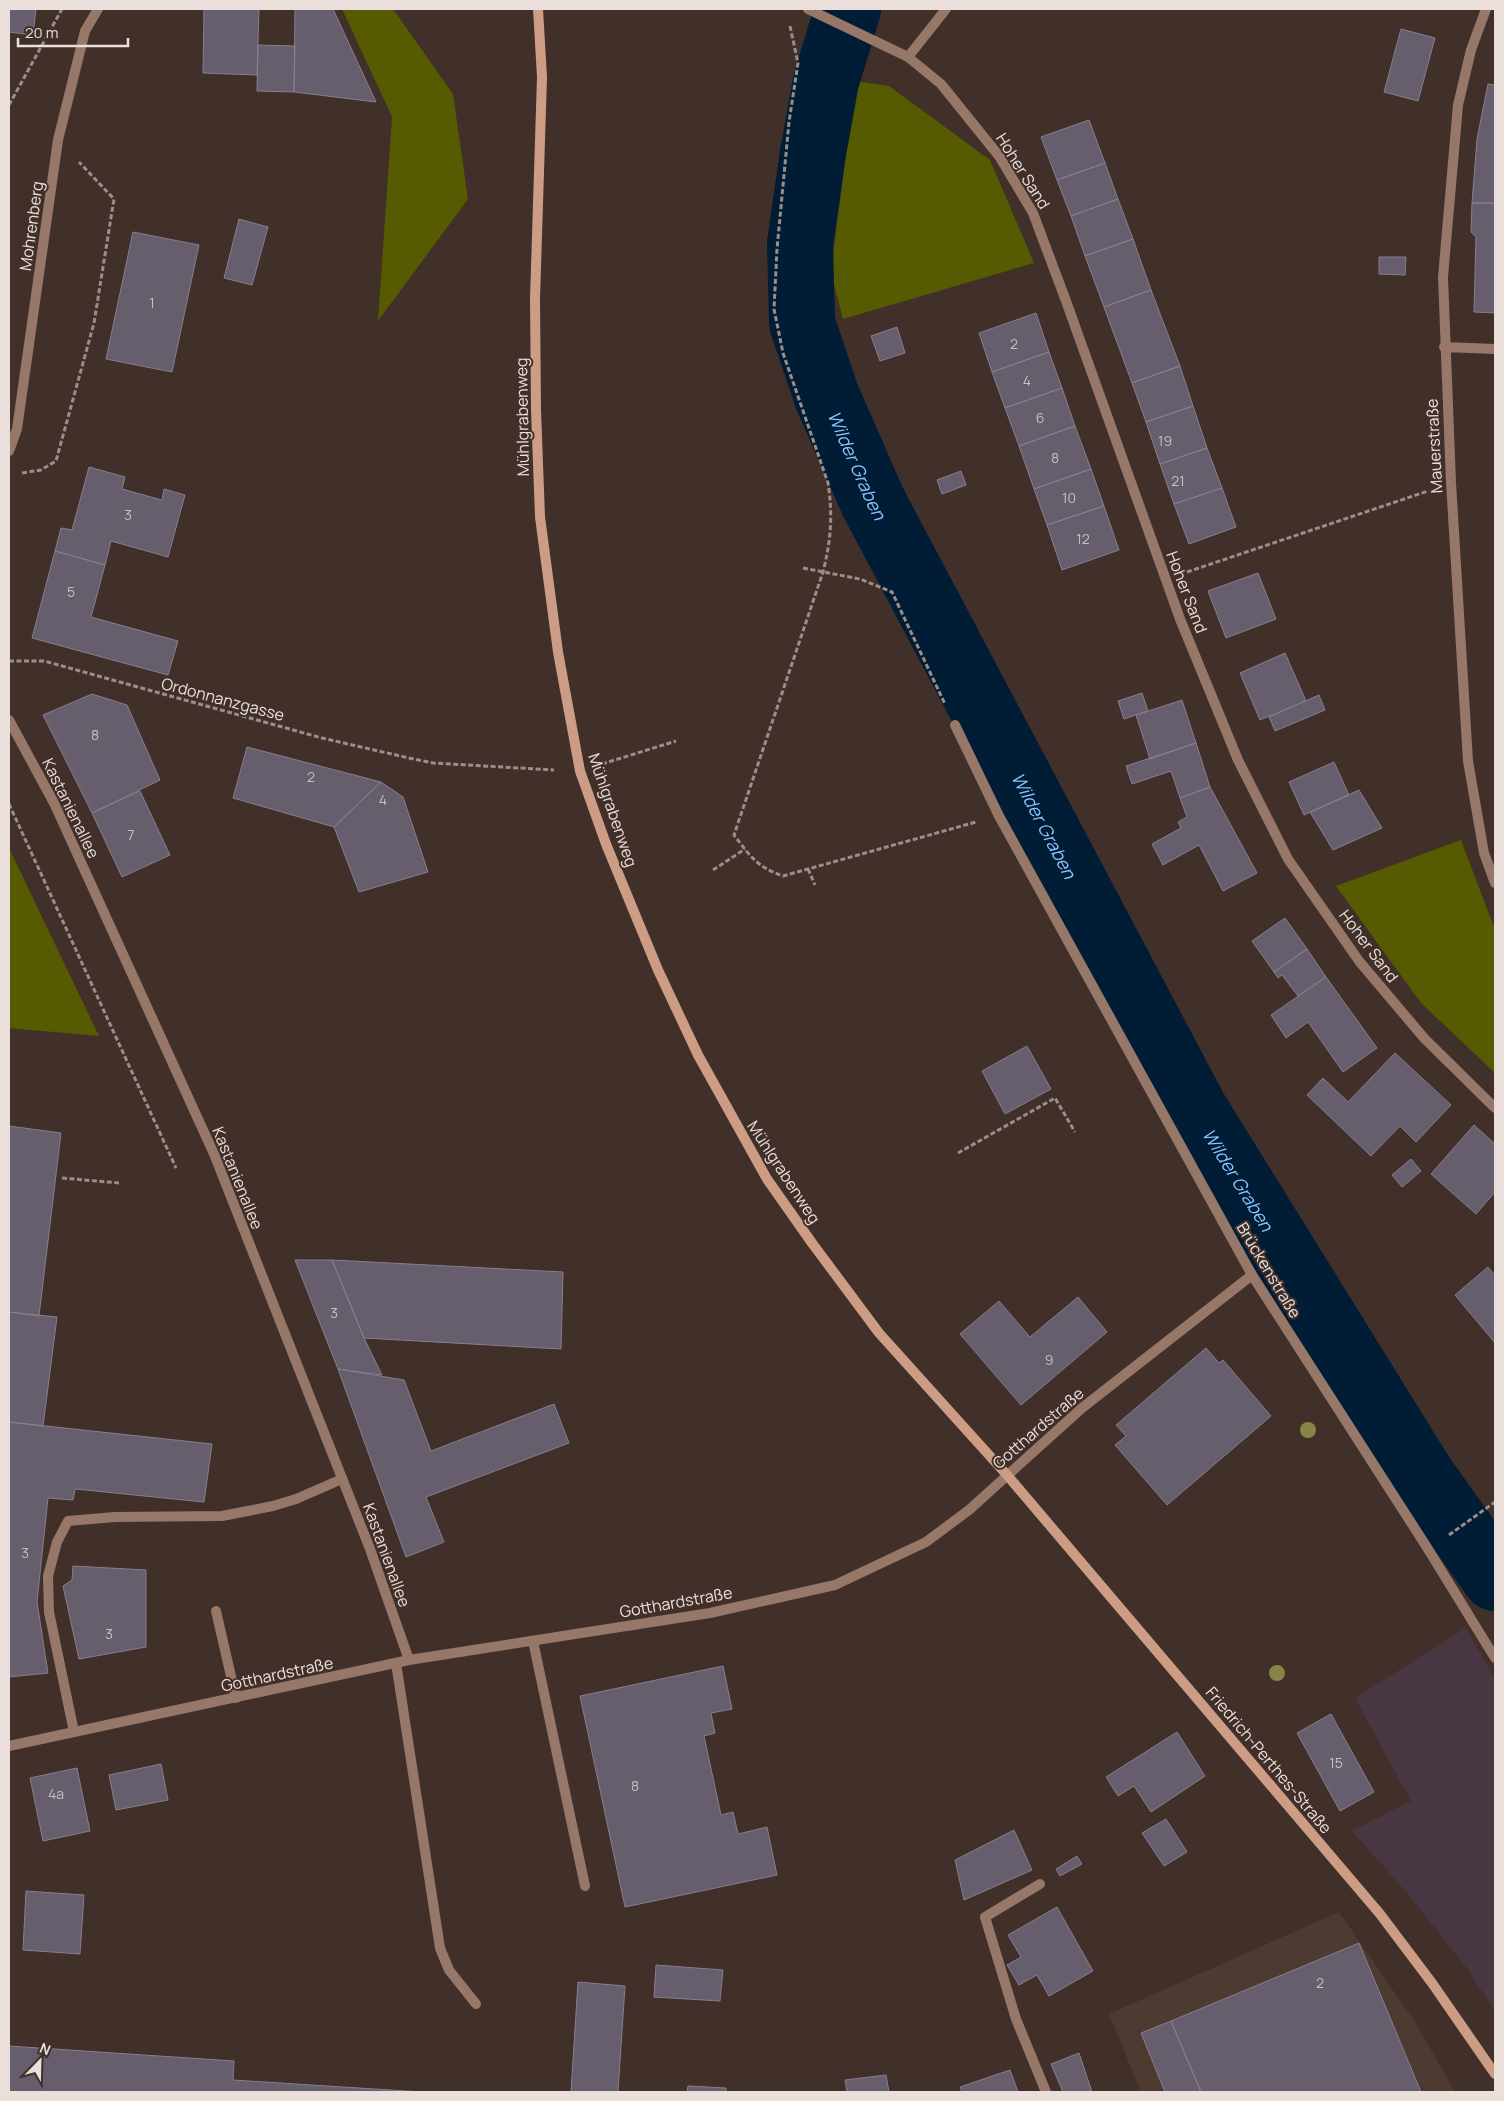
<svg xmlns="http://www.w3.org/2000/svg" width="1504" height="2101" font-family="Manrope,sans-serif">
  <style>
    .commercial { fill: #4d3b32 }
    .education { fill: #483742 }
    .green { fill: #565a01 }
    .lines { fill: none; stroke-linecap: round; stroke-linejoin: round }
    .river { stroke: #011c35; stroke-width: 66 }
    .building { fill: #665d6d; stroke: #877e8f }
    .path { stroke: #9b8d88; stroke-width: 3; stroke-dasharray: 5 2.5; stroke-linecap: butt }
    .lane { stroke: #967768; stroke-width: 10 }
    .street { stroke: #967768; stroke-width: 10 }
    .secondary { stroke: #cd9c84; stroke-width: 10 }
    .tree { fill: #888447 }
    .labels { text-anchor: middle; dominant-baseline: central; stroke-width: 4; stroke-linejoin: round; paint-order: stroke }
    .number-label { font-size: 14px; fill: #cabec0 }
    .street-label { font-size: 16px; fill: #ebdfdb; stroke: #413029 }
    .water-label { font-size: 18px; font-style: italic; fill: #89c3fe; stroke: #413029 }
  </style>
  <rect width="100%" height="100%" fill="#413029"/>
  <path class="commercial" d="M1339 1912 1417 2025 1455 2092H1141L1109 2014Z"/>
  <path class="education" d="M1466 1628 1495 1680V2011L1466 1967 1408 1894 1352 1831 1411 1801 1355 1698Z"/>
  <path class="green" d="M342 9H393L453 94 468 199 378 321 392 117Z
    M855 81 889 86 990 160 1034 263 843 319 831 273Z
    M1461 840 1495 930V1073L1421 1003 1336 886Z
    M9 848 99 1036 9 1028Z"/>
  <g class="lines">
    <path class="river" id="s1" d="M848 9 826 81 813 153 800 243 802 323 827 397 873 502 1195 1110 1422 1476 1495 1578"/>
  </g>
  <path class="building" d="M9 9H36L33 35 9 32Z
    M204 9H259L257 75 203 73Z
    M295 9H333L376 102 294 92Z
    M1401 29 1435 38 1418 101 1384 92Z
    M258 45 295 46 294 92 257 91Z
    M1488 84 1495 85V203H1472L1477 139Z
    M1089 120 1105 163 1057 180 1041 137Z
    M1105 163 1118 199 1071 216 1057 180Z
    M1118 199 1133 239 1085 256 1071 216Z
    M1472 203H1495V313L1474 312 1476 237 1471 232Z
    M239 219 268 227 252 285 224 278Z
    M133 232 199 245 172 372 106 359Z
    M1133 239 1151 290 1104 307 1085 256Z
    M1379 257H1406L1405 275 1379 274Z
    M1151 290 1180 366 1132 383 1104 307Z
    M1036 313 1049 352 992 372 979 333Z
    M897 327 905 353 880 361 871 336Z
    M1049 352 1062 388 1005 408 992 372Z
    M1180 366 1193 406 1146 422 1132 383Z
    M1062 388 1075 426 1019 446 1005 408Z
    M1193 406 1207 448 1160 464 1146 422Z
    M1075 426 1091 469 1034 489 1019 446Z
    M1207 448 1222 488 1174 504 1160 464Z
    M89 467 125 477 122 489 162 500 164 489 185 495 168 557 111 541 105 565 55 551 61 528 72 530Z
    M1091 469 1104 506 1047 525 1034 489Z
    M961 471 966 485 942 494 937 480Z
    M1222 488 1236 527 1189 544 1174 504Z
    M1104 506 1119 550 1062 570 1047 525Z
    M55 551 105 565 91 617 178 641 168 675 32 638Z
    M1258 573 1276 619 1226 638 1208 591Z
    M1285 653 1306 701 1260 720 1240 673Z
    M1142 693 1148 711 1124 719 1118 701Z
    M92 694 127 705 160 780 92 813 43 715Z
    M1319 695 1325 710 1275 731 1269 717Z
    M1182 700 1196 743 1150 759 1136 715Z
    M1196 743 1210 787 1180 798 1171 771 1132 784 1126 766Z
    M247 747 381 782 334 827 233 798Z
    M1334 762 1349 795 1304 815 1289 782Z
    M381 782 403 797 428 872 359 892 334 827Z
    M1210 787 1257 873 1223 891 1199 845 1163 865 1152 844 1181 828 1178 822 1187 817 1180 798Z
    M1359 790 1382 828 1333 850 1310 812Z
    M140 791 170 855 122 877 92 813Z
    M1285 918 1307 949 1274 972 1252 941Z
    M1307 949 1326 977 1298 996 1282 975 1278 978 1274 972Z
    M1326 977 1377 1048 1343 1072 1308 1022 1286 1038 1271 1015Z
    M1027 1046 1051 1089 1005 1114 982 1071Z
    M1395 1053 1451 1105 1416 1142 1400 1126 1371 1156 1307 1095 1323 1078 1348 1102Z
    M1474 1125 1495 1144V1192L1476 1214 1431 1174Z
    M9 1126 61 1133 39 1316 9 1312Z
    M1411 1159 1421 1171 1402 1187 1392 1175Z
    M295 1260H332L364 1338 382 1375 338 1369Z
    M332 1260 563 1272 561 1349 364 1338Z
    M1488 1267 1495 1276V1343L1455 1295Z
    M1078 1297 1107 1332 1021 1405 960 1334 999 1301 1030 1337Z
    M9 1312 57 1317 43 1426 9 1422Z
    M1206 1348 1219 1363 1223 1360 1271 1416 1167 1505 1115 1445 1126 1436 1116 1425Z
    M338 1369 404 1380 431 1451 554 1404 569 1443 426 1497 444 1542 406 1557Z
    M9 1422 212 1444 204 1502 75 1489 73 1500 48 1498 37 1602 48 1673 9 1677Z
    M73 1566 146 1570V1647L79 1659 63 1586 72 1580Z
    M723 1666 732 1709 711 1713 715 1733 704 1736 721 1815 733 1812 738 1834 767 1827 777 1875 625 1907 580 1696Z
    M1331 1714 1374 1792 1340 1811 1297 1733Z
    M1177 1732 1205 1776 1151 1812 1134 1786 1118 1796 1106 1777Z
    M161 1764 168 1800 116 1810 109 1775Z
    M77 1768 90 1831 43 1841 30 1778Z
    M1166 1819 1187 1852 1164 1866 1142 1833Z
    M1014 1830 1032 1870 964 1900 955 1860Z
    M1077 1856 1082 1864 1060 1876 1056 1869Z
    M26 1891 84 1895 80 1954 23 1950Z
    M1057 1907 1093 1971 1049 1996 1037 1975 1019 1985 1007 1965 1021 1957 1008 1935Z
    M1359 1943 1421 2092H1201L1171 2021Z
    M656 1965 723 1970 720 2001 654 1997Z
    M578 1982 625 1986 618 2092H571Z
    M1171 2021 1201 2092H1165L1141 2033Z
    M9 2046 234 2061 233 2080 422 2092H9Z
    M1079 2053 1092 2092H1063L1051 2064Z
    M1010 2070 1018 2092H962L960 2087Z
    M886 2075 889 2092H847L845 2080Z
    M688 2086 726 2088V2092H687Z"/>
  <g class="lines">
    <path class="path" d="M790 26 798 63 789 122 777 249 774 309 783 353 828 483C833 516 831 540 823 572L734 835C750 856 757 867 783 876L976 822
      M9 105 62 9
      M22 473 41 470 56 461 94 323 114 199 79 162
      M803 568 860 579 892 592 945 704
      M1187 572 1428 491
      M9 661H44L322 738 409 758 433 763 554 770
      M602 764 676 741
      M9 804 176 1168
      M808 869 815 885
      M713 870 745 849
      M958 1153 1055 1098 1075 1132
      M62 1178 119 1183
      M1449 1535 1495 1502"/>
    <path class="lane" d="M955 725 999 816 1252 1275
      M216 1611 236 1698
      M533 1641 585 1886
      M396 1663 440 1948 449 1970 476 2004
      M74 1732 49 1612 48 1576 57 1542 68 1521 115 1517 222 1516 273 1506 296 1499 342 1479
      M1040 1884 985 1917 1016 2019 1046 2092"/>
    <path class="street" d="M808 9 908 57 941 84 999 156 1033 213 1066 301 1180 619 1238 760 1288 859 1359 961 1424 1038 1495 1108
      M1486 9 1471 50 1458 105 1443 277 1451 483 1468 761 1484 853 1495 883
      M908 57 946 9
      M1444 347 1495 349
      M9 451 17 429 58 140 85 31 98 9
      M9 720 54 803 214 1154 370 1549 409 1660
      M9 1746 409 1660 710 1613 835 1585 926 1542 969 1510 1082 1408 1252 1275 1428 1549 1495 1658"/>
    <path class="secondary" d="M538 9 542 77 535 299 536 410 540 517 558 652 580 771 606 844 658 970 698 1055 767 1179 812 1243 879 1333 1007 1475 1380 1914 1432 1983 1495 2074"/>
  </g>
  <g class="tree">
    <circle cx="1308" cy="1430" r="8"/>
    <circle cx="1277" cy="1673" r="8"/>
  </g>
  <g class="labels">
    <g class="number-label">
      <text x="152" y="302">1</text>
      <text x="1014" y="343">2</text>
      <text x="1027" y="380">4</text>
      <text x="1040" y="417">6</text>
      <text x="1165" y="440">19</text>
      <text x="1055" y="457">8</text>
      <text x="1178" y="480">21</text>
      <text x="1069" y="497">10</text>
      <text x="128" y="514">3</text>
      <text x="1083" y="538">12</text>
      <text x="71" y="591">5</text>
      <text x="95" y="734">8</text>
      <text x="311" y="776">2</text>
      <text x="383" y="799">4</text>
      <text x="131" y="834">7</text>
      <text x="334" y="1312">3</text>
      <text x="1049" y="1359">9</text>
      <text x="25" y="1552">3</text>
      <text x="109" y="1633">3</text>
      <text x="1336" y="1762">15</text>
      <text x="635" y="1785">8</text>
      <text x="56" y="1793">4a</text>
      <text x="1320" y="1982">2</text>
    </g>
    <g class="street-label">
      <text transform="translate(1023 171) rotate(58)">Hoher Sand</text>
      <text transform="translate(31 226) rotate(-82)">Mohrenberg</text>
      <text transform="translate(522 417) rotate(-91)">Mühlgrabenweg</text>
      <text transform="translate(1434 446) rotate(-93)">Mauerstraße</text>
      <text transform="translate(1187 592) rotate(69)">Hoher Sand</text>
      <text transform="translate(223 699) rotate(15)">Ordonnanzgasse</text>
      <text transform="translate(71 808) rotate(64)">Kastanienallee</text>
      <text transform="translate(613 810) rotate(71)">Mühlgrabenweg</text>
      <text transform="translate(1369 946) rotate(53)">Hoher Sand</text>
      <text transform="translate(784 1172) rotate(57)">Mühlgrabenweg</text>
      <text transform="translate(238 1178) rotate(68)">Kastanienallee</text>
      <text transform="translate(1269 1270) rotate(59)">Brückenstraße</text>
      <text transform="translate(1038 1428) rotate(-41)">Gotthardstraße</text>
      <text transform="translate(387 1555) rotate(70)">Kastanienallee</text>
      <text transform="translate(676 1602) rotate(-10)">Gotthardstraße</text>
      <text transform="translate(277 1674) rotate(-12)">Gotthardstraße</text>
      <text transform="translate(1269 1760) rotate(50)">Friedrich-Perthes-Straße</text>
    </g>
    <g class="water-label">
      <text stroke="none"><textPath href="#s1" startOffset="472">Wilder Graben</textPath></text>
      <text stroke="none"><textPath href="#s1" startOffset="878">Wilder Graben</textPath></text>
      <text stroke="none"><textPath href="#s1" startOffset="1282">Wilder Graben</textPath></text>
    </g>
  </g>
  <rect width="1504" height="2101" fill="none" stroke="#ebdfdb" stroke-width="20"/>
  <g transform="translate(40 2061) rotate(23)" stroke="#413029" stroke-width="4" paint-order="stroke">
  <path d="M0-4L9 19L0 12L-9 19Z" fill="#ebdfdb"/>
  <text y="-8" font-size="14" font-weight="bold" text-anchor="middle" fill="#ebdfdb">N</text>
  </g>
  <path d="M18 38v8h110v-8" fill="none" stroke="#ebdfdb" stroke-width="2.5"/>
  <text x="25" y="38" font-size="15" fill="#ebdfdb" stroke="#413029" stroke-width="4" paint-order="stroke">20 m</text>
</svg>
